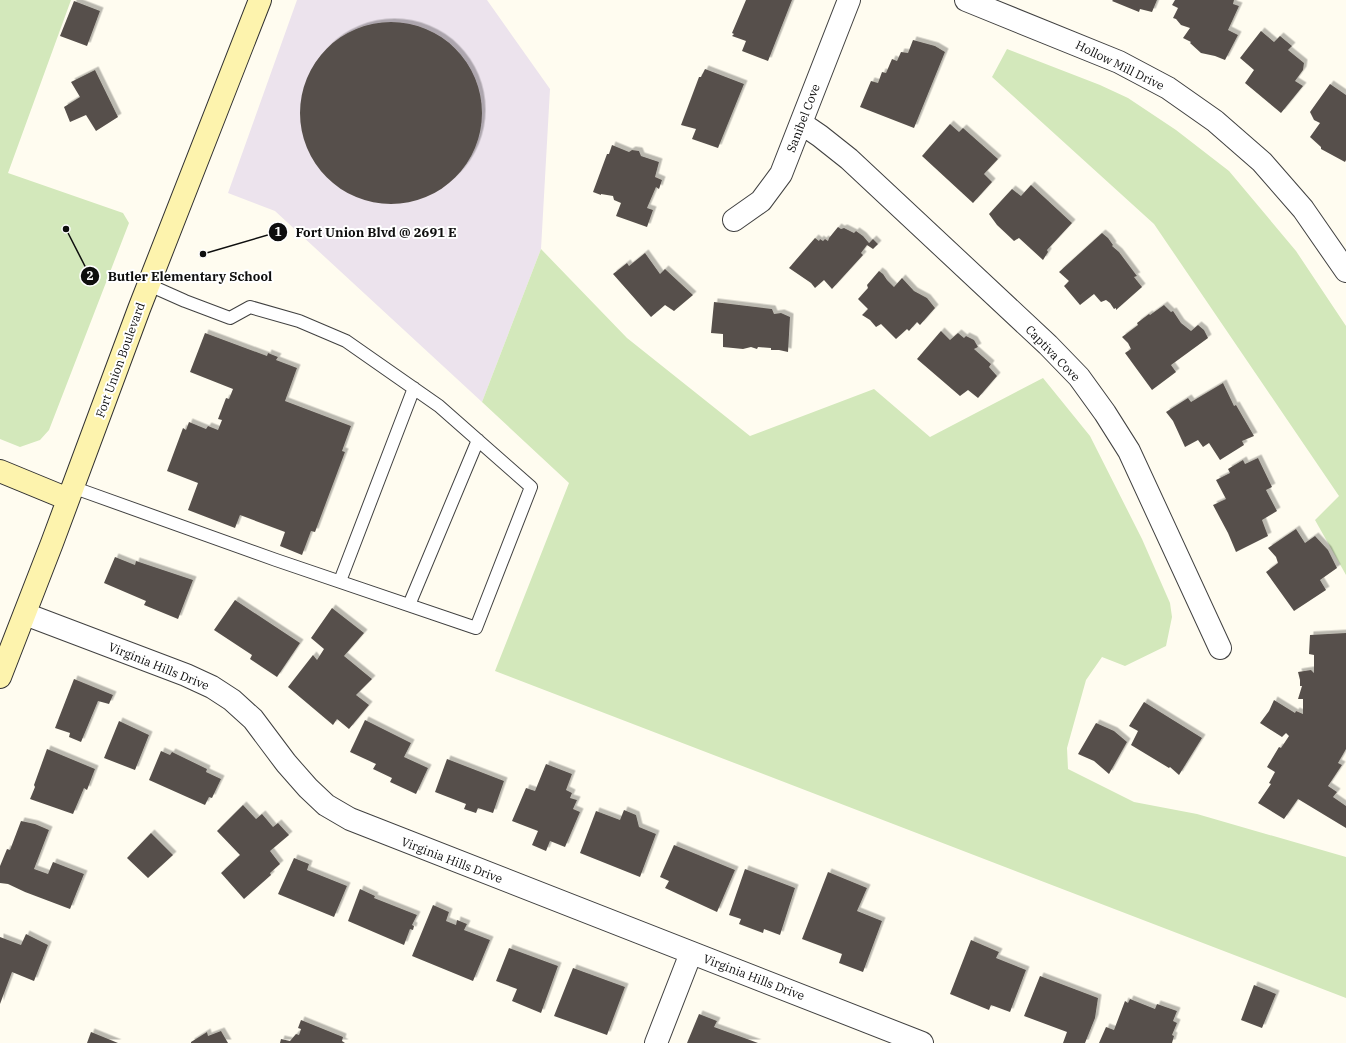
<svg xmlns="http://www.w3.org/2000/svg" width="1346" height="1043" font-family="'IBM Plex Serif',serif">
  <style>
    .industrial { fill: #ece3ed }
    .green { fill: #d3e8bb }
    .building { fill: #57504b; filter: url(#shadow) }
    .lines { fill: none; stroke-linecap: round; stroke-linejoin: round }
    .lane-casing { stroke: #414141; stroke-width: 14 }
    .street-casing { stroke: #414141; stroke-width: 24 }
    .secondary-casing { stroke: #303030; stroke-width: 24 }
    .lane { stroke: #fff; stroke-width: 12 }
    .street { stroke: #fff; stroke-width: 22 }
    .secondary { stroke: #fdf3ad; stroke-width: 22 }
    .labels { text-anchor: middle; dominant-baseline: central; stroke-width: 4; stroke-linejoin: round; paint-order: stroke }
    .street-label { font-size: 12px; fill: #0e0e0e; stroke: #fff }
    .leader { fill: none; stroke: #0e0e0e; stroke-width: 1.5 }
    .callout-dot { fill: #0e0e0e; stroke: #fff; stroke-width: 1.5 }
    .mark-label { font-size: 12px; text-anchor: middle; font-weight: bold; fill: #fff }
    .callout-label { font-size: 13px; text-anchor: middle; font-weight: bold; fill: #0e0e0e; stroke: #fff; stroke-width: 4; stroke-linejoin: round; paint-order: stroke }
  </style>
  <defs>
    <filter id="shadow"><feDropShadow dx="3.5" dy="-3.5" stdDeviation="0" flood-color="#0004"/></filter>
  </defs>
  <rect width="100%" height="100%" fill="#fffcf0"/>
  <path class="industrial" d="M297 0H487L550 89 541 249 482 402 275 211 228 193Z"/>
  <path class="green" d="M0 0H71L8 173 123 213 129 223 49 430 40 440 20 447 0 439Z
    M1007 49 1100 85 1128 98 1176 130 1229 171 1296 251 1346 326V575L1315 520 1339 496 1154 224 992 77Z
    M541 249 627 338 750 436 874 389 930 437 1043 378 1090 436 1142 539 1170 603 1172 617 1166 646 1125 666 1102 657 1086 680 1067 748 1068 769 1134 802 1197 814 1346 857V998L495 671 569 483 482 402Z"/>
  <path class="building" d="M746 0H792L768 61 742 51 746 41 732 36 734 34 732 33Z
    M1113 0H1157L1152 12 1140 9 1139 12 1112 1Z
    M1175 0H1234L1233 4 1239 6 1228 30 1238 35 1225 60 1215 56 1201 53 1190 43 1191 42 1183 38 1190 28 1181 25 1176 19 1173 18 1178 8 1172 5Z
    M74 1 100 11 87 46 60 36Z
    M300 113a91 91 0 1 1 182 0a91 91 0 1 1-182 0Z
    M1261 31 1274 42 1280 36 1292 46 1288 50 1304 63 1303 70 1295 81 1303 86 1281 113 1245 83 1254 70 1240 58Z
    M913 40 935 46 945 52 914 128 860 107 871 81 878 83 882 72 886 73 892 59 897 61 901 52 908 53Z
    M705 69 744 84 718 148 692 139 696 129 681 125 699 77H701Z
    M95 70 118 117 96 131 86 115 70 122 64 107 80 97 71 82Z
    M1330 84 1346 95V160L1345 162 1321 149V147L1310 137 1320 123 1314 120 1310 112Z
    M950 124 959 132 963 128 998 159 984 174 992 182 973 203 922 156Z
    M612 145 629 152 632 150 639 151 641 156 659 162 655 177 662 180 659 189 656 187 647 208 653 210 647 227 616 216 621 203 614 200 613 196 601 194V195L593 192 607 154H609Z
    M1031 185 1072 223 1047 250 1048 252 1043 260 1019 238 1014 241 997 225 989 214 1012 189 1021 196Z
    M838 227 841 229 844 228 854 233 856 231 863 236 869 243 873 239 878 244 873 249 867 245 861 253 863 255 832 289 824 280 815 288 811 283 789 268 815 238 819 241 820 239 823 241 825 239 828 241 829 238Z
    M1102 233 1108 238 1113 245 1112 246 1119 252 1137 276 1134 277 1142 287 1116 310V308L1114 309 1110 303 1106 300 1101 302 1094 294 1080 305 1064 286 1069 281 1059 272Z
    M645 253 660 274 665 269 693 295 674 311 665 305 651 317 613 274 627 263 629 266Z
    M879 271 883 274 887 280 894 287 902 278 914 291 927 298 935 308 920 325 917 322 909 331 907 329 896 339 881 324 876 327 870 320 862 315 868 309 858 299 868 288 867 285Z
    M714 302 772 309 774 314 781 313 790 317 788 352 779 350H771V348L758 347 757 349 751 347 743 349 723 347V334L711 333Z
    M1164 305 1171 312 1173 311 1181 323 1191 331 1198 325 1204 330 1208 338 1171 365 1176 372 1152 390 1125 353 1131 349 1128 343 1122 337 1138 325 1137 323 1149 314 1150 315Z
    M941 331 950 340 958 333 964 338 966 336 974 340 978 347 974 349 991 364 989 367 997 376 978 398 968 390 960 396 917 359Z
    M205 333 267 356 268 353 278 357 276 360 297 368 285 401 351 426 342 451 345 452 315 532 311 531 302 555 280 546 285 532 240 515 235 528 188 510 198 483 167 471 183 428 186 430 189 422 206 429 208 426 218 430 222 420 218 419 226 398 229 399 233 389 190 372Z
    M1223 383 1234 406 1236 405 1254 436 1242 441 1244 445 1220 460 1209 443 1203 447 1198 440 1185 447 1173 421 1166 412 1188 398 1191 402Z
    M1258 458 1272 487 1266 490 1277 511 1262 520 1268 536 1236 552 1228 533 1213 505 1226 499 1216 480 1230 473 1228 469 1243 460 1245 464Z
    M1296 529 1305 543 1315 536 1328 550 1337 568 1320 580 1326 590 1294 611 1266 572 1278 563 1276 557 1268 548Z
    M115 557 135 565 136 561 193 580 178 619 144 605 146 601 104 583Z
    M235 600 300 643 277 677 250 659 252 655 214 630Z
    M332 608 364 633 344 656 372 679 356 695 369 705 349 729 337 719 333 725 288 687 313 655 317 660 324 649 311 638Z
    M1346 633V749L1338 763 1342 765 1328 786 1337 792 1333 797 1346 806V828L1298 799 1284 819 1258 803 1271 784 1269 783 1275 772 1267 767 1279 747 1281 748 1289 736 1286 733 1282 737 1260 723 1269 711 1274 700 1295 713 1296 711 1303 714V699H1298L1302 686H1300V680L1298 672 1311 670 1314 673V655L1309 654 1310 635Z
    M74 679 113 695 109 704 98 701 81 742 69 737 70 733 55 728Z
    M1144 702 1202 738 1179 775 1170 767 1169 768 1131 745 1138 731 1129 726Z
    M365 720 411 743 404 757 428 768 416 794 390 782 392 778 373 769 376 764 350 752Z
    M119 721 149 735 135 770 104 758Z
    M1096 723 1114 731 1127 742 1109 774 1094 761 1078 754Z
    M47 749 95 769 87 790 84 788 73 814 30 799 35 787 34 785Z
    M161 751 170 755 172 752 207 769 206 772 221 779 212 798 209 797 205 805 149 780Z
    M447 759 504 781 493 813 478 808 476 813 464 809 466 804 435 792Z
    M546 764 572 774 566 790 572 793 570 798 577 800 573 809 580 812 565 847 550 841 546 851 532 845 538 831 512 821 526 788 535 791Z
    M243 805 256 819 262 814 273 827 278 823 289 835 270 851 280 864 270 873 271 875 244 899 221 873 240 855 217 831Z
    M624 810 636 815 639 827 656 834 640 877 580 853 596 811 620 820Z
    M21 821 35 824 49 830 34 869 48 874 53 862 84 874 70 909 25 892 8 884 0 883V866L7 849 10 850Z
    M151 833 173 855 148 878 127 858Z
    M674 845 735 870 717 912 665 888 669 881 660 877Z
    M294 858 309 864 307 870 347 886 334 917 278 894Z
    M745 869 795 888 780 935 764 929 763 933 739 924 741 919 729 915Z
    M828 872 867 888 857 911 882 921 863 972 839 963 842 954 802 939Z
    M360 889 375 896 374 898 417 915 412 925 414 926 413 930 410 929 404 945 348 921Z
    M433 905 449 912 446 921 456 925 457 920 467 924 464 930 490 940 473 981 412 956Z
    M26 934 48 945 34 981 12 972 0 1004V937L21 945Z
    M971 940 999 952 996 958 1026 970 1010 1012 991 1005 989 1010 950 994Z
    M509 948 558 966 541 1013 512 1001 517 989 496 981Z
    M573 968 625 987 607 1035 554 1016Z
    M1040 976 1098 998 1095 1018 1085 1043H1063L1067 1032 1024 1016Z
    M1254 985 1276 994 1262 1028 1241 1020Z
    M1130 999 1155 1009 1157 1004 1177 1011 1173 1021 1177 1023 1172 1035 1174 1036 1172 1043H1099L1106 1027 1114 1030 1125 1001 1128 1003Z
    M699 1014 717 1021 714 1027 758 1043H687Z
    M301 1020 343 1037 342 1041 345 1043H280L281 1039 290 1041 296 1034 299 1035 301 1029 298 1028Z
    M221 1031 228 1043H191V1042L207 1032 208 1036Z
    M91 1032 118 1043H87Z"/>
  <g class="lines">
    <defs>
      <path id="lane" d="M72 487 276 560 476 628 531 487 439 406 346 341 299 321 250 307 230 318 185 301 149 285
        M340 581 414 388
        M409 605 478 440"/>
      <path id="street" d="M966 0 1119 62 1168 88 1215 121 1262 162 1303 209 1346 271
        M801 123 820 136 849 159 1048 345 1079 377 1105 413 1129 451 1220 648
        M734 220 761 201 781 174 849 0
        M25 614 186 675 212 687 232 700 253 719 286 763 308 788 326 805 350 819 922 1043
        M656 1043 691 953"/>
      <path id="secondary" d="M0 471 68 499
        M0 677 52 543 139 309 260 0"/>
    </defs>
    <use href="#lane" class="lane-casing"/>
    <use href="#street" class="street-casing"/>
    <use href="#secondary" class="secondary-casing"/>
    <use href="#lane" class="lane"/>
    <use href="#street" class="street"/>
    <use href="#secondary" class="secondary"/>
  </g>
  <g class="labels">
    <g class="street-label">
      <text transform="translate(1120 65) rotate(26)">Hollow Mill Drive</text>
      <text transform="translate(803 118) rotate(-69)">Sanibel Cove</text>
      <text transform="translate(1053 353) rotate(46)">Captiva Cove</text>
      <text transform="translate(120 360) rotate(-70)">Fort Union Boulevard</text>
      <text transform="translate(159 666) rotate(22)">Virginia Hills Drive</text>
      <text transform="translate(452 860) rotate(21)">Virginia Hills Drive</text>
      <text transform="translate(754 977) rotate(21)">Virginia Hills Drive</text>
    </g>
  </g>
  <path class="leader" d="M203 254L278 232M66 229L90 276"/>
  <g class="callout-dot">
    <circle cx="203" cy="254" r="4"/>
    <circle cx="66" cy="229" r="4"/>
    <circle cx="278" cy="232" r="10"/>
    <circle cx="90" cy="276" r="10"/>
  </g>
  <g class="mark-label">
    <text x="278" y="236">1</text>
    <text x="90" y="280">2</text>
  </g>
  <g class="callout-label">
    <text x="376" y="237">Fort Union Blvd @ 2691 E</text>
    <text x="190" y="281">Butler Elementary School</text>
  </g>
</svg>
